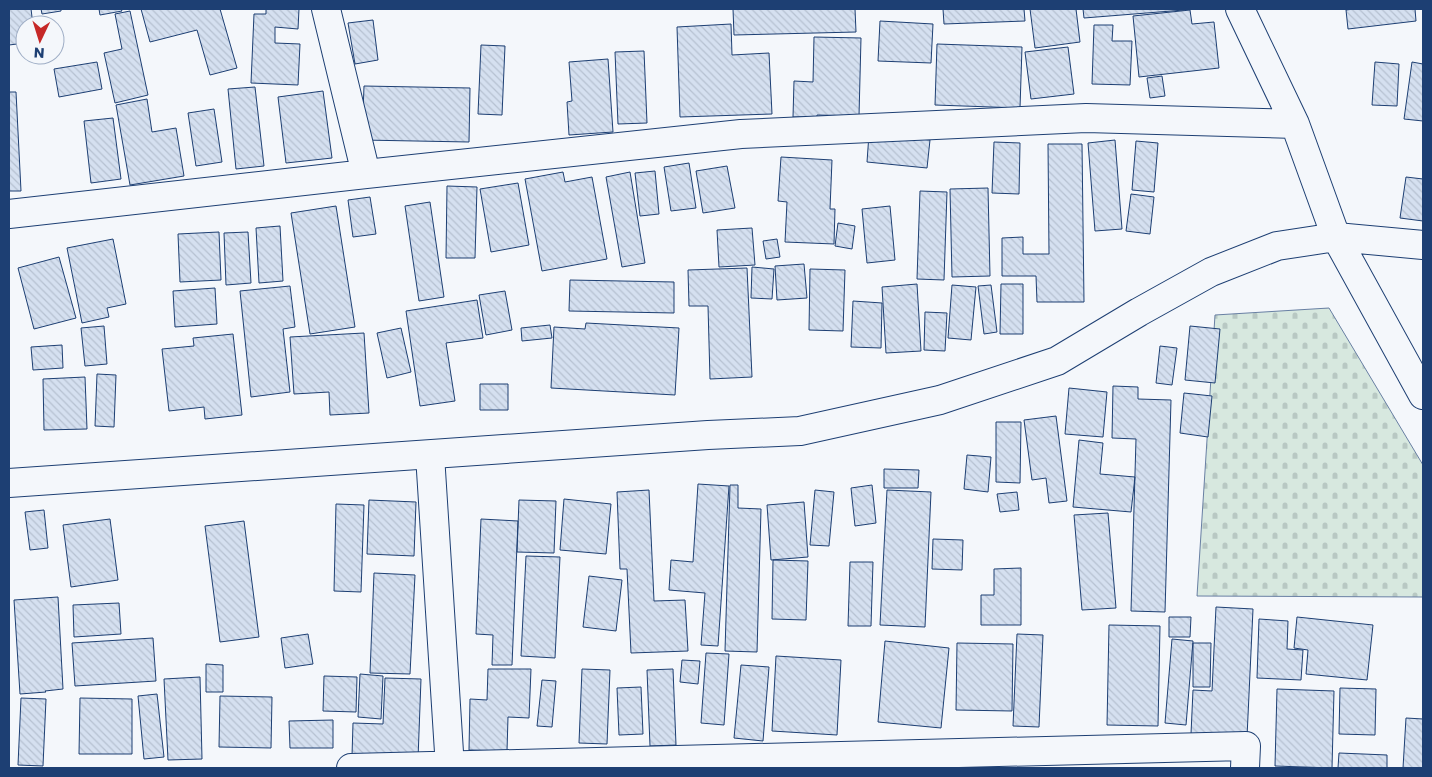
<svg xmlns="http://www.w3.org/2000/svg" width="1432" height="777" font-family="Poppins,sans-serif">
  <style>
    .cemetery { fill: url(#cemetery-stones); stroke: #687fa3 }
    .building { fill: url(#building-back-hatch); stroke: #1d3f73 }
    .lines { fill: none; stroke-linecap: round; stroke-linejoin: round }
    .minor-casing { stroke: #1d3f73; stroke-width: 30 }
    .major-casing { stroke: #1d3f73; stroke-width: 30 }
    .minor { stroke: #f4f7fb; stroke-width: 28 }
    .major { stroke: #f4f7fb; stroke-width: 28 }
  </style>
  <defs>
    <pattern id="cemetery-stones" width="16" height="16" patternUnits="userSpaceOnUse" patternTransform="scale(1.25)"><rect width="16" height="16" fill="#d7e8df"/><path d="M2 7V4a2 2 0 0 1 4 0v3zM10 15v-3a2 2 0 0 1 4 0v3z" fill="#b8c8c3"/></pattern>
    <pattern id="building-back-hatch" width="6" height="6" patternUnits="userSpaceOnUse" patternTransform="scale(1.25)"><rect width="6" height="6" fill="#d5e0f0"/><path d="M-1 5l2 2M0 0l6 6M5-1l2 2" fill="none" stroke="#b6c1d1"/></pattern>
  </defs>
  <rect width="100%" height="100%" fill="#f4f7fb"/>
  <path class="cemetery" d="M1329 308 1423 465V597L1197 596 1215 315Z"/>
  <path class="building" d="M9 9H31L33 25H25V43L9 45Z
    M41 9H61V11L42 14Z
    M99 9H121L122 11 100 15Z
    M141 9H220L237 68 210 75 197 30 150 42Z
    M266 9H299L298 29 275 27V43L300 44 298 85 251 83 254 14H266Z
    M733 9H855L856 32 734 35Z
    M943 9H1024L1025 21 944 24Z
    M1030 9H1076L1080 42 1035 48Z
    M1083 9H1184V10L1084 18Z
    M1354 9H1415L1416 21 1348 29 1346 10Z
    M1190 10 1192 24 1214 22 1219 68 1139 77 1133 16Z
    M130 11 148 95 115 103 104 53 122 49 115 14Z
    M373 20 378 60 355 64 348 23Z
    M880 21 933 24 931 63 878 61Z
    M731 24 732 55 769 53 772 114 680 117 677 27Z
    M1094 25H1113L1112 41H1132L1130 85 1092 84Z
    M814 37 861 38 859 116 817 115V117H793L794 81 813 82Z
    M937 44 1022 47 1020 108 935 105Z
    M481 45 505 46 502 115 478 114Z
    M1068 47 1074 94 1031 99 1025 52Z
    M644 51 647 123 618 124 615 52Z
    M608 59 613 132 569 135 567 102 572 101 569 62Z
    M97 62 102 89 59 97 54 69Z
    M1375 62 1399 64 1397 106 1372 105Z
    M1412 62 1423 64V121L1404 119Z
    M1162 76 1165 96 1150 98 1147 78Z
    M364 86 470 88 469 142 362 140Z
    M255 87 264 166 236 169 228 89Z
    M323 91 332 158 286 163 278 97Z
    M9 92H16L21 191H9Z
    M147 99 152 132 176 128 184 176 130 185 116 105Z
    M214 109 222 162 196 166 188 113Z
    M113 118 121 179 91 183 84 121Z
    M869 134 930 140 927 168 867 162Z
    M1115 140 1122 229 1095 231 1088 143Z
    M1136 141 1158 143 1154 192 1132 190Z
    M994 142 1020 143 1019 194 992 193Z
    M1048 144H1082L1084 302H1037L1036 276H1002V238L1023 237V254H1049Z
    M781 157 832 160 830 209H835L834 244 785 242 787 202 778 201Z
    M689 163 696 208 671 211 664 167Z
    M727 166 735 208 703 213 696 171Z
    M655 171 659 214 640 216 635 173Z
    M563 172 565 182 592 177 607 259 542 271 525 179Z
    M630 172 645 263 622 267 606 177Z
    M1406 177 1423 179V221L1400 218Z
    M518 183 529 245 491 252 480 189Z
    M447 186 477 187 475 258H446Z
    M988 188 990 276 952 277 950 189Z
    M920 191 947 192 944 280 917 279Z
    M1131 194 1154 197 1150 234 1126 231Z
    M370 197 376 234 353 237 348 200Z
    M430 202 444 297 419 301 405 206Z
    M336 206 355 327 310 334 291 213Z
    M890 206 895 260 867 263 862 209Z
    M838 223 855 226 852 249 835 246Z
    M280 226 283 281 259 283 256 228Z
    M752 228 755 265 719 267 717 230Z
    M219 232 221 280 180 282 178 234Z
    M248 232 251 283 226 285 224 233Z
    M113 239 126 304 107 308 109 317 82 323 67 248Z
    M777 239 780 257 766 259 763 241Z
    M59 257 76 318 34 329 18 268Z
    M804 264 807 298 777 300 775 266Z
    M752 267 774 269 772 299 751 298Z
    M747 268 752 377 710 379 708 306H689L688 270Z
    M810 269 845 270 843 331 809 330Z
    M570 280 674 282V313L569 311Z
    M917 284 921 351 886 353 882 287Z
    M1001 284H1023V334H1000Z
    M952 285 976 287 971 340 948 338Z
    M991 285 997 332 984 334 978 286Z
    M290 286 295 327 283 329 290 392 251 397 240 291Z
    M215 288 217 324 175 327 173 291Z
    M505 291 512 330 486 335 479 295Z
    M477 300 483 338 446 343 455 401 420 406 406 311Z
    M853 301 882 303 881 348 851 347Z
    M925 312 947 313 945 351 924 350Z
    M586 323 679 328 675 395 551 388 554 327 585 329Z
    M550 325 552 338 522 341 521 328Z
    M104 326 107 364 85 366 81 328Z
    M1190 326 1220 329 1215 383 1185 380Z
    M401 328 411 372 387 378 377 333Z
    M364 333 369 413 330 415 329 392 294 394 290 337Z
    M233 334 242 415 205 419 204 407 169 411 162 349 194 346 193 338Z
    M62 345 63 368 33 370 31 347Z
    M1160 346 1177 348 1172 385 1156 383Z
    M97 374 116 375 114 427 95 426Z
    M85 377 87 429 44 430 43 379Z
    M480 384H508V410H480Z
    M1113 386 1138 387V399L1171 400 1165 612 1131 611 1136 439 1112 438Z
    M1069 388 1107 392 1103 437 1065 434Z
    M1184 393 1212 396 1208 437 1180 433Z
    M1056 416 1067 501 1049 503 1046 478 1032 480 1024 420Z
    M996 422H1021L1020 483 996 482Z
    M1079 440 1103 443 1100 474 1135 477 1131 512 1073 507Z
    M967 455 991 457 988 492 964 489Z
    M884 469 919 470 918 488H884Z
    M698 484 729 486 718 646 701 645 705 593 669 590 671 560 693 562Z
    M730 485H738V508L761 509 757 652 725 651Z
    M872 485 876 523 855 526 851 488Z
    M649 490 654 601 685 600 688 651 631 653 627 569H620L617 492Z
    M815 490 834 492 829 546 810 545Z
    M887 490 931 492 925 627 880 625Z
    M1017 492 1019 510 1000 512 997 494Z
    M564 499 611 504 606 554 560 550Z
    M369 500 416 502 414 556 367 554Z
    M519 500 556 501 554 553 517 552Z
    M804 502 808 557 771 560 767 505Z
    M336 504 364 505 361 592 334 591Z
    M44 510 48 548 30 550 25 512Z
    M1108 513 1116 608 1082 610 1074 515Z
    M110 519 118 580 71 587 63 525Z
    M481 519 518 521 512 665H492L493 635 476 634Z
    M244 521 259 637 220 642 205 526Z
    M933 539 963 540 962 570 932 569Z
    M526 556 560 557 555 658 521 656Z
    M773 560 808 561 806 620 772 619Z
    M850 562H873L871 626H848Z
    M1021 568V625H981V595H994V569Z
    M374 573 415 575 410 674 370 673Z
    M589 576 622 580 616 631 583 627Z
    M58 597 63 689 45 691 46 692 20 694 14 600Z
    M119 603 121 634 74 637 73 605Z
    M1216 607 1253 609 1247 737 1191 734 1193 690 1212 691Z
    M1169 617H1191L1190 637H1169Z
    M1297 617 1373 625 1367 680 1306 674 1308 650 1294 648Z
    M1259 619 1288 621 1287 649 1303 650 1301 680 1257 678Z
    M1109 625 1160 626 1158 726 1107 725Z
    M308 634 313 664 285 668 281 638Z
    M1017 634 1043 635 1039 727 1013 726Z
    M153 638 156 681 75 686 72 643Z
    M1172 639 1193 641 1186 725 1165 723Z
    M885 641 949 648 941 728 878 722Z
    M957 643 1013 644 1012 711 956 710Z
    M1193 643H1211L1210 687H1193Z
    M706 653 729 654 724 725 701 723Z
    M776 656 841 660 837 735 772 731Z
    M682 660 700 661 698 684 680 682Z
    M206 664 223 665V692H206Z
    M741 665 769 667 763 741 734 738Z
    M488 669H531L529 718 508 717 507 751 469 750 470 699 487 700Z
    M582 669 610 670 607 744 579 743Z
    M673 669 676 745 650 746 647 670Z
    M360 674 383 676 381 719 358 717Z
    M324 676 357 677 356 712 323 711Z
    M200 677 202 759 168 760 164 679Z
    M385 678 421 679 418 759 352 756 353 723 383 724Z
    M542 680 556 681 552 727 537 726Z
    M641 687 643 734 619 735 617 688Z
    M1340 688 1376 689 1375 735 1339 734Z
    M1277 689 1334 691 1332 768 1275 766Z
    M157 694 164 757 144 759 138 696Z
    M220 696 272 697 271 748 219 747Z
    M21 698 46 699 43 766 18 765Z
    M80 698 132 699V754H79Z
    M1406 718 1423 719V768H1403Z
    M333 720V748H290L289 721Z
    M1339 753 1387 755V768H1338Z"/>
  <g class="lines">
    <defs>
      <path id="minor" d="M326 9 366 174
        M1240 9 1295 124 1336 237
        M9 214 366 174 741 134 1086 118 1295 124
        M430 455 450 768
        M351 768 1246 746 1245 768"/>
      <path id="major" d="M1336 237 1423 395
        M9 483 708 435 800 431 940 400 1057 361 1139 312 1211 272 1277 246 1336 237 1423 245"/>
    </defs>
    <use href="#minor" class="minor-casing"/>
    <use href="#major" class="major-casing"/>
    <use href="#minor" class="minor"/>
    <use href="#major" class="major"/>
  </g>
  <rect width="1432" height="777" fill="none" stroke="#1d3f73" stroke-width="20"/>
  <g transform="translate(40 40) rotate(184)"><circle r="24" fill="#f4f7fb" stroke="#9eadc5"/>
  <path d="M0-4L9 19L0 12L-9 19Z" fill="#c62828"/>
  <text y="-8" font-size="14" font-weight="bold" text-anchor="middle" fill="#1d3f73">N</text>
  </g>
</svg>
